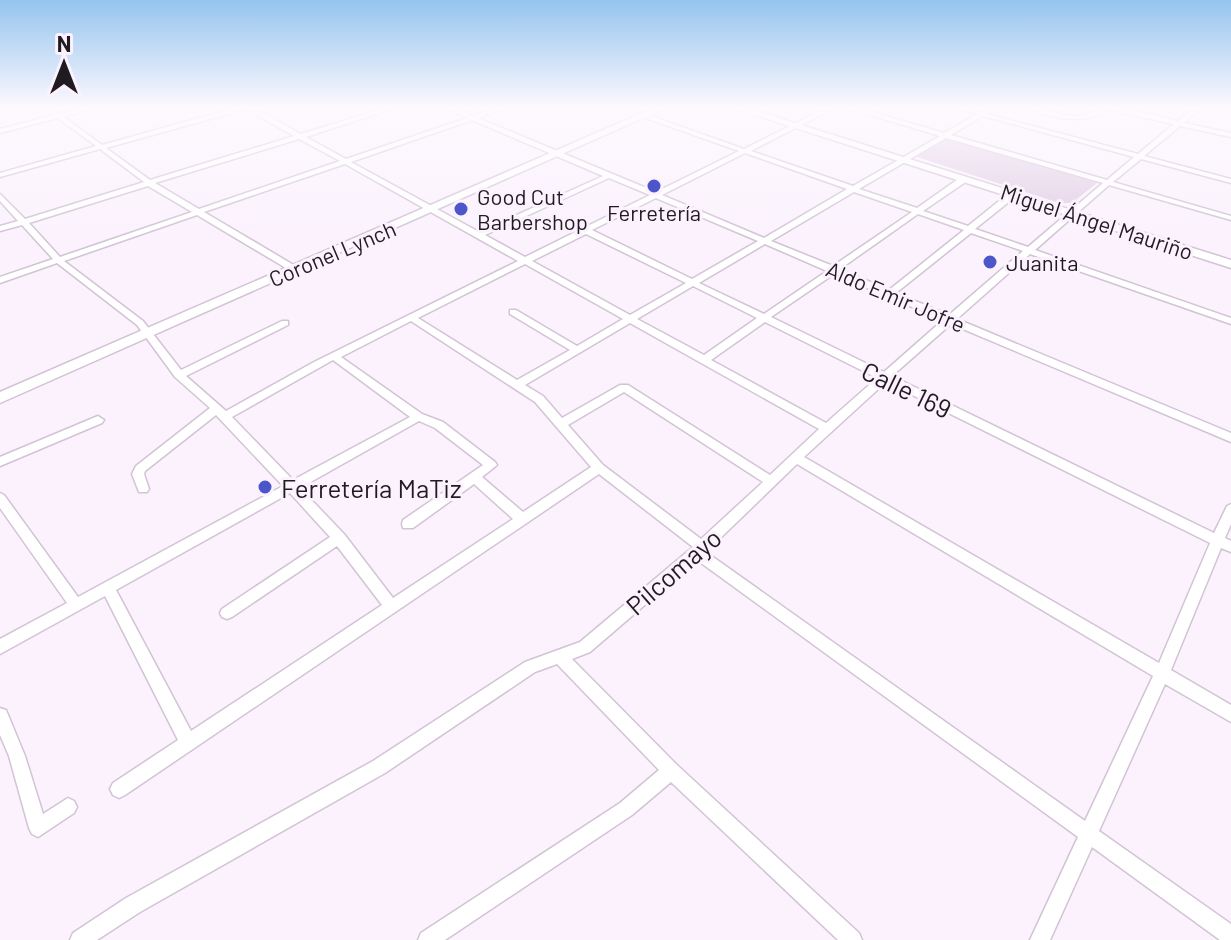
<svg xmlns="http://www.w3.org/2000/svg" width="1231" height="940" font-family="Barlow,sans-serif">
  <style>
    .green { fill: #e1cee5 }
    .lines { fill: none; stroke-linecap: round; stroke-linejoin: round }
    .minor-casing { stroke: #d2c3d5; stroke-width: 3 }
    .secondary-casing { stroke: #d2c3d5; stroke-width: 3 }
    .minor { fill: #fff; fill-rule: evenodd }
    .secondary { fill: #fff; fill-rule: evenodd }
    .poi-dot { fill: #4c55ca; stroke: #fbf2fd; stroke-width: 3 }
    .labels { text-anchor: middle; dominant-baseline: central; stroke-width: 6; stroke-linejoin: round; paint-order: stroke }
    .far-poi-label { font-size: 22px; fill: #201b21; stroke: #fbf2fd; text-anchor: start }
    .far-street-label { font-size: 22px; fill: #201b21; stroke: #fbf2fd }
    .street-label { font-size: 26px; fill: #201b21; stroke: #fbf2fd }
    .poi-label { font-size: 26px; fill: #201b21; stroke: #fbf2fd; text-anchor: start }
  </style>
  <rect width="100%" height="100%" fill="#fbf2fd"/>
  <path class="green" d="M945 138H951L1097 183 1072 203H1059L917 157Z"/>
  <g class="lines">
    <defs>
      <path id="minor" d="M44 107H51L60 114 87 107H98L64 117 102 145 238 107H252L301 134 388 107H398L306 137 346 159 467 118 444 107H453L473 116 498 107H507L478 118 656 192 739 151 643 117 645 114 744 149 828 107H836L751 151 853 186 940 136 844 107H854L944 133 977 114 953 107H963L981 112 989 107H997L987 114 1138 154 1174 124 1108 110C1082 126 1051 118 1025 107 1042 107 1058 115 1075 116 1090 116 1094 109 1103 107 1116 104 1162 118 1178 121L1195 107H1202L1184 123 1231 133V137L1180 126 1144 156 1231 179V183L1141 159 1113 182 1231 216V220L1109 185 1035 250 1231 318V324L1030 254 957 319 1231 433V442L951 324 892 376 1214 533 1227 506 1231 504V524L1225 538 1231 541V552L1221 548 1171 670 1231 705V722L1165 684 1099 831 1231 924V940H1220L1092 847 1050 940H1030L1078 837 697 560 590 652 572 659 677 765 859 933 862 940H838L671 782 632 815 445 940H418L421 933 620 803 659 770 557 664 535 672 385 773 140 912 97 940H70L73 933 126 898 373 761 525 662 580 642 693 547 599 474 125 795 119 798 113 795 110 789 113 783 178 740 105 596 0 654V639L67 603 0 508V493L4 495 78 597 283 486 216 415 145 471 144 474 149 489 147 492H139L132 474 136 466 210 408 175 377 137 325 57 263 0 283V277L53 259 22 225 0 231V226L18 221 0 201V194L25 219 144 182 100 149 0 177V173L96 146 58 118 0 133V129L54 115ZM246 109 294 136 150 180 106 148ZM983 116 1134 157 1107 180 951 135ZM472 120 603 176 479 232 351 162ZM946 138 1103 183 1028 247 975 229 1015 197V193H1009L968 226 923 211 967 181V177H961L917 208 859 189ZM299 139 340 161 199 209 155 183ZM745 153 847 189 764 238 662 195ZM345 164 518 261 314 362 226 411 186 376 288 325V321H282L181 370 143 321 64 261 197 215 291 271H297V267L204 212ZM609 178 650 195 525 257 485 235ZM148 186 192 212 60 257 29 223ZM854 192 912 212 833 266 771 241ZM656 198 758 241 692 279 592 230ZM918 214 964 230 889 290 840 269ZM971 233 1023 251 949 315 896 293ZM586 234 686 283 630 315 532 261ZM765 244 827 271 764 314 699 283ZM525 264 623 319 577 346 516 310H510V314L570 350 517 380 418 318ZM834 274 943 320 884 372 771 317ZM693 286 757 318 704 355 637 319ZM411 321 535 402 591 467 523 512 482 477 497 465 495 462 443 422 422 414 341 357ZM765 322 877 378 826 423 711 360ZM630 323 819 429 770 475 628 385H620L562 418 543 396 525 385ZM333 360 410 417 293 480 232 417ZM886 382 1210 543 1159 663 804 457ZM624 392 763 482 701 539 603 465 568 425ZM419 421 435 428 483 465 403 520 402 524 403 528H413L474 484 513 519 393 598 344 534 300 488ZM797 464 1153 676 1085 821 706 552ZM290 493 330 537 222 609 220 613 222 617 227 619 232 617 337 546 382 605 191 731 116 590Z
        M98 416 104 420 102 423 0 466V457Z
        M0 708 6 710 25 756 43 814 68 798 74 801 77 807 74 813 38 837 32 834 29 828 9 756 0 735Z"/>
      <path id="secondary" d="M656 107H668L0 403V392Z
        M730 107H744L1231 260V268Z"/>
    </defs>
    <use href="#minor" class="minor-casing"/>
    <use href="#secondary" class="secondary-casing"/>
    <use href="#minor" class="minor"/>
    <use href="#secondary" class="secondary"/>
  </g>
  <linearGradient id="sky" x2="0" y2="1"><stop stop-color="#95c4ee"/><stop offset="0.45" stop-color="#fdf9fe"/><stop offset="1" stop-color="#fdf9fe" stop-opacity="0"/></linearGradient>
  <rect width="1231" height="239" fill="url(#sky)"/>
  <g class="poi-dot">
    <circle cx="654" cy="186" r="8"/>
    <circle cx="461" cy="209" r="8"/>
    <circle cx="990" cy="262" r="8"/>
    <circle cx="265" cy="487" r="8"/>
  </g>
  <g class="labels">
    <g class="far-poi-label">
      <text x="477" y="196">Good Cut<tspan x="477" dy="25">Barbershop</tspan></text>
      <text x="654" y="212" text-anchor="middle">Ferretería</text>
      <text x="1006" y="262">Juanita</text>
    </g>
    <g class="far-street-label">
      <text transform="translate(1097 221) rotate(18)">Miguel Ángel Mauriño</text>
      <text transform="translate(332 253) rotate(-23)">Coronel Lynch</text>
      <text transform="translate(896 296) rotate(23)">Aldo Emir Jofre</text>
    </g>
    <g class="street-label">
      <text transform="translate(907 389) rotate(26)">Calle 169</text>
      <text transform="translate(673 571) rotate(-41)">Pilcomayo</text>
    </g>
    <g class="poi-label">
      <text x="281" y="487">Ferretería MaTiz</text>
    </g>
  </g>
  <g transform="translate(64 64)" stroke="#fbf2fd" stroke-width="6" paint-order="stroke">
  <path d="M0-6L14 30L0 20L-14 30Z" fill="#201b21"/>
  <text y="-12" font-size="22" font-weight="bold" text-anchor="middle" fill="#201b21">N</text>
  </g>
</svg>
